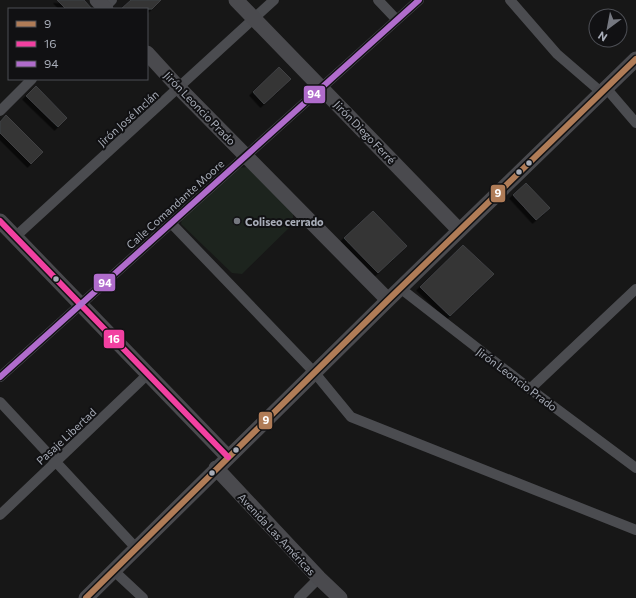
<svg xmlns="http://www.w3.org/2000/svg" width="636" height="598" font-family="Commissioner,sans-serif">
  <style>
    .green { fill: #1d241e }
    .building { fill: #353536; stroke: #3f4043; filter: url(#shadow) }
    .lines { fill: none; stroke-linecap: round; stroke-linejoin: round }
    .street { stroke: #4b4c50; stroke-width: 10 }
    .secondary { stroke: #4a4a4e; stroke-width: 15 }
    .bus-1-casing { stroke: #111113; stroke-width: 9 }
    .bus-2-casing { stroke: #111113; stroke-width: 9 }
    .bus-3-casing { stroke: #111113; stroke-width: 9 }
    .bus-1 { stroke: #b07c57; stroke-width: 6 }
    .bus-2 { stroke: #f240a1; stroke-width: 6 }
    .bus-3 { stroke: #b06ccc; stroke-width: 6 }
    .bus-dot { fill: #a8adb8; stroke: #111113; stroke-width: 1.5 }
    .poi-dot { fill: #757880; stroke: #111113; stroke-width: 1.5 }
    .labels { text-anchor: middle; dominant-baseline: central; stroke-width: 4; stroke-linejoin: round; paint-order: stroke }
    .street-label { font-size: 11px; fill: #a8adb8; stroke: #111113 }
    .poi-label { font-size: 11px; font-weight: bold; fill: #a8adb8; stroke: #111113; text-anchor: start }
    .line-badge { stroke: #111113; stroke-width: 1.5 }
    .badge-label { font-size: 11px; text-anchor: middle; font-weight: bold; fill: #fff }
  </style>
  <defs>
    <filter id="shadow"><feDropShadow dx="-3.5" dy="3.5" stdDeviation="0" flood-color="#0009"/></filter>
  </defs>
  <rect width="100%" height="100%" fill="#171717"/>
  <path class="green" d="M247 167 293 212V224L242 274 232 273 181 224 182 218 237 168Z"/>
  <path class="building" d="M57 0H84L92 9H66Z
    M131 0H161L152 9H121Z
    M279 67 291 79 264 104 253 92Z
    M36 86 67 118 58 127 26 96Z
    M6 115 43 152 31 164 0 133V122Z
    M526 183 550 208 536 220 513 195Z
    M373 211 407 246 378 273 344 238Z
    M463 245 494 274 450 316 420 287Z"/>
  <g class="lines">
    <path class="street" d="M378 0 397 20
      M510 0 557 54 601 92
      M103 9 112 0
      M606 88 636 123
      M0 111 32 79
      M171 223 314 372 351 417 636 530
      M15 237 274 0
      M400 288 530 389 636 468
      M0 377 419 0
      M530 389 636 289
      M0 402 136 548
      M0 515 148 374
      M113 570 143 598
      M299 598 319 578"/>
    <path class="secondary" d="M97 0 106 9
      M236 0 459 230
      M147 53 179 88 388 300
      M0 221 228 457
      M216 468 319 578 340 598
      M86 598 388 300 636 59"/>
    <defs>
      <path id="bus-1" d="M86 598 388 300 636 59"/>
      <path id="bus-2" d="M0 221 228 457"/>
      <path id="bus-3" d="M0 377 419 0"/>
    </defs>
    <use href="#bus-1" class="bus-1-casing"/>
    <use href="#bus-2" class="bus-2-casing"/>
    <use href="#bus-3" class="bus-3-casing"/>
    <use href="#bus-1" class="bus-1"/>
    <use href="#bus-2" class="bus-2"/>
    <use href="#bus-3" class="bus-3"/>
  </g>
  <g class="bus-dot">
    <circle cx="529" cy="163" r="3.5"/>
    <circle cx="519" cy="172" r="3.5"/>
    <circle cx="56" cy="279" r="3.5"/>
    <circle cx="236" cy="450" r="3.5"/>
    <circle cx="212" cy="473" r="3.5"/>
  </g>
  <circle class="poi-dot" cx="237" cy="221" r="4"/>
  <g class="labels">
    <g class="street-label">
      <text transform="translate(200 108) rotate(46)">Jirón Leoncio Prado</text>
      <text transform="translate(128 118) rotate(-42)">Jirón José Inclán</text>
      <text transform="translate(365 132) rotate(46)">Jirón Diego Ferré</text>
      <text transform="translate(175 204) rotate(-42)">Calle Comandante Moore</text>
      <text transform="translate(517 379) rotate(37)">Jirón Leoncio Prado</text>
      <text transform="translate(66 436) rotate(-43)">Pasaje Libertad</text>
      <text transform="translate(277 534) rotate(47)">Avenida Las Américas</text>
    </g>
    <g class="poi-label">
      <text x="245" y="221">Coliseo cerrado</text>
    </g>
  </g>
  <g class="line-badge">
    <rect x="303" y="85" width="23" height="19" rx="4" fill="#b06ccc"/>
    <rect x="490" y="184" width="16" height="19" rx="4" fill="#b07c57"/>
    <rect x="93" y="273" width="23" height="19" rx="4" fill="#b06ccc"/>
    <rect x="103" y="329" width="22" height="20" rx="4" fill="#f240a1"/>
    <rect x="258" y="411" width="15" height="19" rx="4" fill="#b07c57"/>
  </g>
  <g class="badge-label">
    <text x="314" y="98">94</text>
    <text x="498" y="197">9</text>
    <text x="105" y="287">94</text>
    <text x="114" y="343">16</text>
    <text x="266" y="424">9</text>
  </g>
  <rect x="8" y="8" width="140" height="72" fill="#111113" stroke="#4d4f55"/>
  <rect x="16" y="21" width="20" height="6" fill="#b07c57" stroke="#4d4f55"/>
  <text x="44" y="28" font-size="12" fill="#a8adb8">9</text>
  <rect x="16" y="41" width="20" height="6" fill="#f240a1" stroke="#4d4f55"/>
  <text x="44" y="48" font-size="12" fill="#a8adb8">16</text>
  <rect x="16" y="61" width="20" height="6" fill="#b06ccc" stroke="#4d4f55"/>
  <text x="44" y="68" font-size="12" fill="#a8adb8">94</text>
  <g transform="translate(608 28) rotate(212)"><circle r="19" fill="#111113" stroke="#4d4f55"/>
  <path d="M0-3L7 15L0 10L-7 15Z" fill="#757880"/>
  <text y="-6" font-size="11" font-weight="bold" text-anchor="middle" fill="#a8adb8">N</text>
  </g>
</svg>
